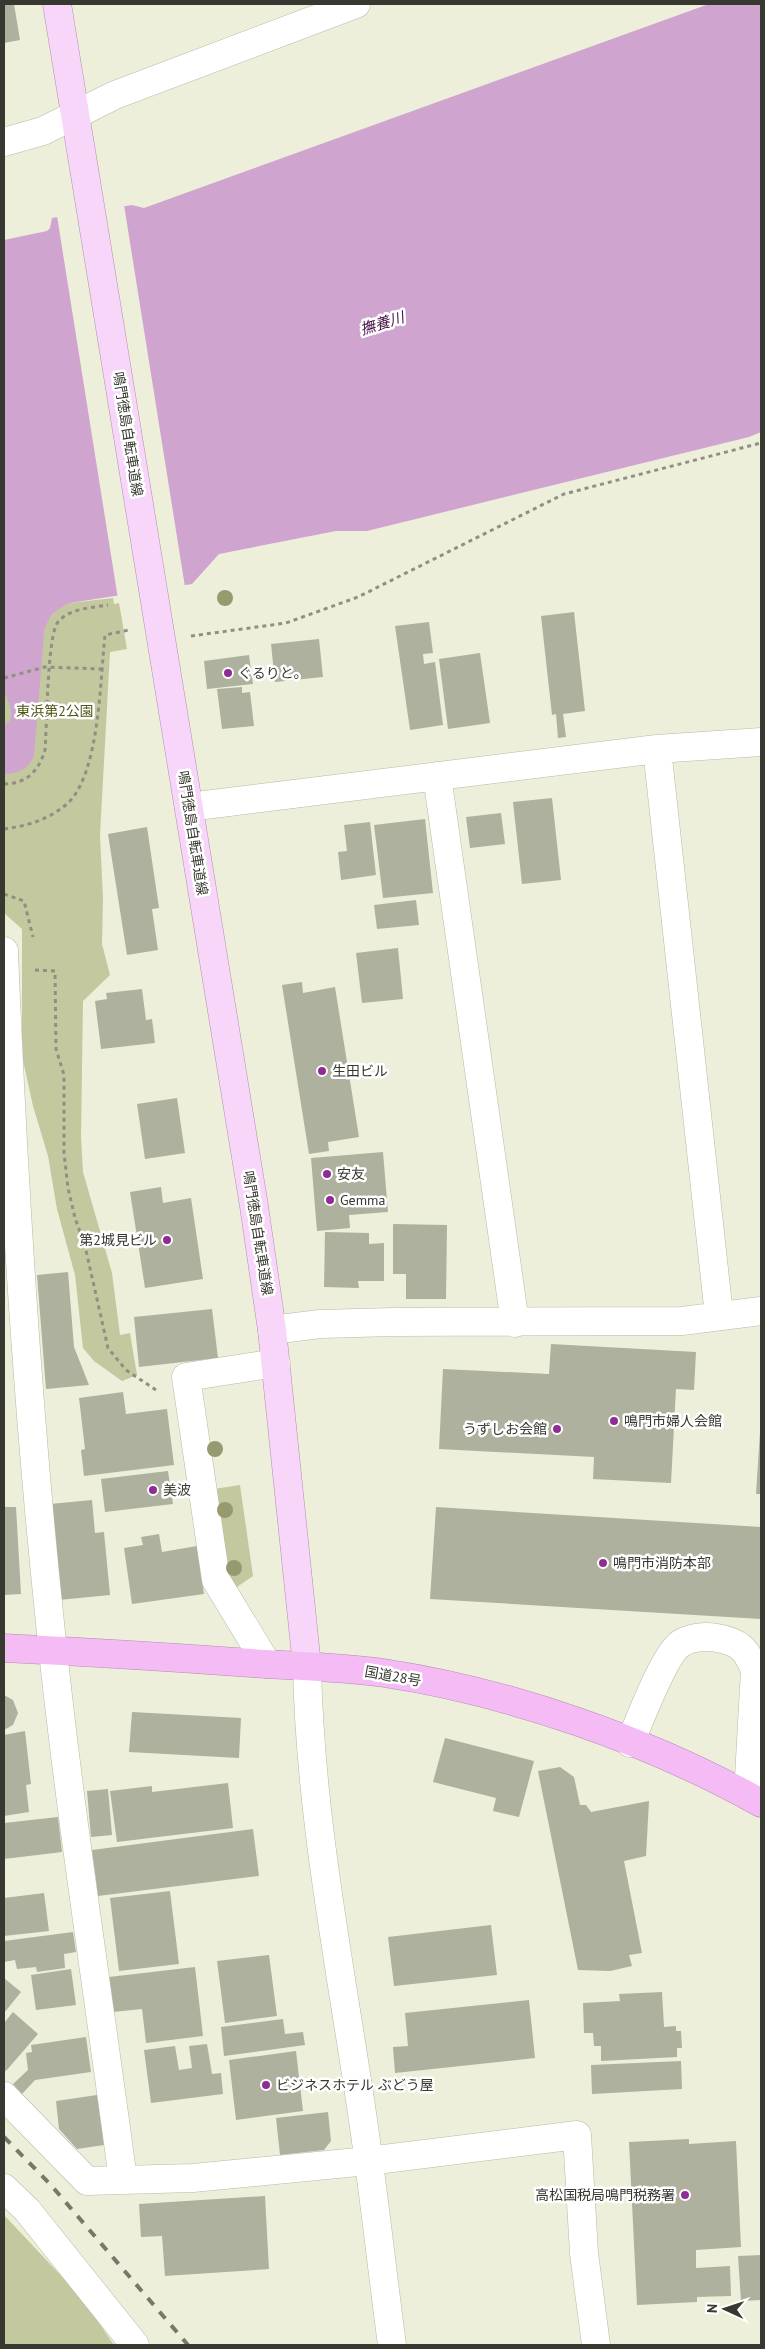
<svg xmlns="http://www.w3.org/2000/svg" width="765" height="2349" font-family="'PT Sans','Noto Sans JP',sans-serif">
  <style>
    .green { fill: #c3c89e }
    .water { fill: #cfa5cf }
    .pier { fill: #edefda }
    .building { fill: #aeb19d }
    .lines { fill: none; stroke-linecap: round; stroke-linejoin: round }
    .minor-casing { stroke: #b7baa6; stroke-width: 29 }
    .major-casing { stroke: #b28db0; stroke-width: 29 }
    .highway-casing { stroke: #b28db0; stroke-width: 29 }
    .path { stroke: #8f9082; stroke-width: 3; stroke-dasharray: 4 4; stroke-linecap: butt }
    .minor { stroke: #fff; stroke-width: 28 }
    .major { stroke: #f8d6f9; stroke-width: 28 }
    .highway { stroke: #f4bbf5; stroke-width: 28 }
    .rail { stroke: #76786b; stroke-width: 4; stroke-dasharray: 9 9; stroke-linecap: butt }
    .tree { fill: #979a6e }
    .poi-dot { fill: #8e2c94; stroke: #fff; stroke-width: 2 }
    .labels { text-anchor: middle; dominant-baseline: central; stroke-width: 5; stroke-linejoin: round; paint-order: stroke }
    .street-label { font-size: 14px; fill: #373830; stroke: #fff }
    .poi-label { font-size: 14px; fill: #373830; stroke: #fff; text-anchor: start }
    .park-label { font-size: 14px; fill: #515515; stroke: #fff }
    .water-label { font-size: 15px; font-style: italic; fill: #471549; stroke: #fff }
  </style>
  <rect width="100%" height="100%" fill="#edefda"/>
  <path class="green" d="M113 598 114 604 119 603 127 649 110 652 100 835 103 899 102 944 110 975 83 1001 81 1137 83 1172 112 1273 120 1335 130 1333 137 1375 122 1381 94 1361 83 1348 75 1275 57 1209 48 1156 33 1106 22 1056V929L4 913V668L44 633 46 622 60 607 70 603Z
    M240 1485 253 1576 234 1589 221 1575 214 1489Z
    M4 2215 81 2297 114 2345H4Z"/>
  <path class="water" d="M709 4H761V432L749 437 367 531H336L219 554 192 584 70 603C56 609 47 617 44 633L34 756C28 769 18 774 4 774V725C17 719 9 706 6 695H4V240L47 231 50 228 52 218 132 205 144 208Z"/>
  <path class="pier" d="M124 205 185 587 118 599 57 216Z"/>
  <path class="building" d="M4 4H14L20 40 4 43Z
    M574 612 585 711 563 714 566 737 558 738 556 714 552 715 541 616Z
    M429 622 433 653 423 654 424 664 435 662 443 725 410 730 395 626Z
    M319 639 323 677 275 682 271 644Z
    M480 653 490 723 448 729 439 659Z
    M249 655 253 684 207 689 204 661Z
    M242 687V693L250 692 254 726 222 729 217 689Z
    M552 798 561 880 522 884 513 802Z
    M501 813 505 844 470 848 466 817Z
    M425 819 433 893 383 898 374 825Z
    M370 822 376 875 341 880 338 852 347 851 344 825Z
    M147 827 159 908 152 909 158 950 127 955 108 834Z
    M416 900 419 925 377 929 374 905Z
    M398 948 403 999 362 1003 356 953Z
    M302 982 303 993 335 987 359 1137 328 1142 329 1151 309 1154 282 985Z
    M142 989 146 1020 152 1019 155 1043 101 1049 95 1001 107 999 106 993Z
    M177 1098 185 1153 145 1159 137 1104Z
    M383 1152 388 1212 349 1215 350 1228 317 1231 311 1158Z
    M161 1187 163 1203 191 1198 203 1279 145 1288 130 1192Z
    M393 1224 447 1225 446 1299H406V1274H393Z
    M325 1232 369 1233V1244L384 1243V1281H358L359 1288 324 1287Z
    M68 1272 74 1347 89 1385 46 1389 37 1275Z
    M212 1309 218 1358 139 1367 134 1317Z
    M551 1344 696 1352 694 1390 676 1389 671 1483 593 1479 594 1457 439 1449 443 1369 549 1374Z
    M123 1392 126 1414 167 1409 174 1465 84 1476 81 1450 85 1449 79 1398Z
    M760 1432H761V1494H756Z
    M168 1471 173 1504 105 1512 101 1479Z
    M92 1500 95 1533 104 1532 110 1595 59 1600 50 1504Z
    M4 1507H16L21 1594 4 1595Z
    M436 1507 761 1527V1619L430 1599Z
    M159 1534 162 1552 197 1546 204 1594 132 1604 124 1548 143 1545 141 1537Z
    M4 1695 13 1700 18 1713 13 1725 4 1730Z
    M132 1712 241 1718 239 1758 129 1752Z
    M25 1731 31 1784 26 1785 29 1812 4 1816V1735Z
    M445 1738 534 1761 519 1817 493 1811 496 1798 433 1782Z
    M560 1767 574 1777 580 1805H586L591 1812 649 1801 646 1856 624 1861 642 1953 629 1955 632 1966 610 1971 578 1970 538 1771Z
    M228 1783 233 1828 117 1842 110 1791 152 1786V1792Z
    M108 1789 112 1835 91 1837 87 1791Z
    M58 1817 62 1852 4 1859V1823Z
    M253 1829 259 1876 98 1896 92 1850Z
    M170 1891 179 1964 119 1971 110 1898Z
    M44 1893 49 1931 4 1936V1898Z
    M491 1925 497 1975 394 1986 388 1937Z
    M73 1932 76 1952 64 1954 65 1968 37 1972 36 1967 17 1969 15 1960 4 1962V1941Z
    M269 1955 277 2016 225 2023 217 1961Z
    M195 1967 203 2036 146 2043 142 2009 113 2012 109 1977Z
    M71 1969 76 2005 36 2010 31 1975Z
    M4 1978 21 1992 4 2013Z
    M662 1992 664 2027 676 2026V2031H681L682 2048H677V2057L601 2061V2046H594L593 2033H584L583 2003 620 2001 619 1994Z
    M529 2000 535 2058 395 2073 393 2047 408 2046 405 2013Z
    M13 2012 38 2034 6 2071 4 2070V2023Z
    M283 2019 285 2034 303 2032 305 2045 224 2056 221 2027Z
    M86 2037 91 2072 35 2080 22 2094 13 2084 28 2070 26 2053 32 2052 31 2045Z
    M207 2044 212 2074 221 2073 223 2094 151 2103 144 2050 175 2046 179 2070 192 2068 189 2046Z
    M296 2051 303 2111 236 2120 229 2060Z
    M681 2061 682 2089 592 2094 591 2065Z
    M97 2095 104 2145 77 2149 59 2129 56 2101Z
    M328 2112 331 2141 324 2150 280 2155 276 2118Z
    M689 2139V2144L736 2141 741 2247 696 2250V2268L730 2266 731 2296 697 2297V2302L637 2305 629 2142Z
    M265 2196 269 2269 165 2276 162 2236 141 2237 139 2204Z
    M761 2255V2300L741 2301 738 2256Z"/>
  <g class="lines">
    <defs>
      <path id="minor" d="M4 142 43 131 115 95 356 4
        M657 749 719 1315
        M437 776 515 1323
        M189 807 657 749 761 742
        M4 951C13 1172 26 1393 49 1613 68 1803 98 1991 123 2180
        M272 1330 320 1324 394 1322 682 1321 761 1311
        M267 1664 216 1580 186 1377 276 1363
        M307 1666C310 1819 341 1969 363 2120 374 2195 382 2270 392 2345
        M630 1743C639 1722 664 1655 680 1644 690 1637 705 1636 717 1638 740 1642 746 1649 755 1670L748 1795
        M4 2096 87 2181 193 2178 368 2161 577 2135 584 2253 596 2345
        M4 2188 27 2210 135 2345"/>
      <path id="major" d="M57 4 254 1206 272 1330 307 1666"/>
      <path id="highway" d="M4 1648C86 1652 169 1657 251 1663 295 1666 340 1667 384 1673 510 1692 650 1741 761 1803"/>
    </defs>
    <use href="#minor" class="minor-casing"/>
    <use href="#major" class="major-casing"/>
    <use href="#highway" class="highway-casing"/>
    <path class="path" d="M191 636 286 623 358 597 564 494 761 443
      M4 678 45 667 101 669
      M4 784C26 784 39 771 45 750 47 728 47 635 58 622 70 608 91 608 108 605
      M4 829C27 826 48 820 67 804 100 774 100 679 105 635L129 630
      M4 894 24 901 33 937
      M35 970 55 971 56 1049 64 1075V1153L68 1188 75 1218 85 1246 108 1348 126 1370 156 1390"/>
    <use href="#minor" class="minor"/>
    <use href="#major" class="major"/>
    <use href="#highway" class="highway"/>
    <path class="rail" d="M4 2137 50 2184 188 2345"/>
  </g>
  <g class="tree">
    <circle cx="225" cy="598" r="8"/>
    <circle cx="215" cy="1449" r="8"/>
    <circle cx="225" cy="1510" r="8"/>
    <circle cx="234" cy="1568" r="8"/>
  </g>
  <g class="poi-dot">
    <circle cx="228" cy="673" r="5"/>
    <circle cx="322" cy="1071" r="5"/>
    <circle cx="327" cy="1174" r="5"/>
    <circle cx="330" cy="1200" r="5"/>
    <circle cx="167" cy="1240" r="5"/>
    <circle cx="614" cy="1421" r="5"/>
    <circle cx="557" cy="1429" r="5"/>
    <circle cx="153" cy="1490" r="5"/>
    <circle cx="603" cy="1563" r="5"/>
    <circle cx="266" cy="2085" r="5"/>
    <circle cx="685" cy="2195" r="5"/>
  </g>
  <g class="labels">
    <g class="street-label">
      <text transform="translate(128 434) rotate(81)">鳴門徳島自転車道線</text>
      <text transform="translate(193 833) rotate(81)">鳴門徳島自転車道線</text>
      <text transform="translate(258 1233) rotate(81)">鳴門徳島自転車道線</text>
      <text transform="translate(393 1676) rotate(10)">国道28号</text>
    </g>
    <g class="poi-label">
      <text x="238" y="673">ぐるりと。</text>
      <text x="332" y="1071">生田ビル</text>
      <text x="337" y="1174">安友</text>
      <text x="340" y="1200">Gemma</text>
      <text x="157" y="1240" text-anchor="end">第2城見ビル</text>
      <text x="624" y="1421">鳴門市婦人会館</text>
      <text x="547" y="1429" text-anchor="end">うずしお会館</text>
      <text x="163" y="1490">美波</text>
      <text x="613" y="1563">鳴門市消防本部</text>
      <text x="276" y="2085">ビジネスホテル ぶどう屋</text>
      <text x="675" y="2195" text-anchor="end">高松国税局鳴門税務署</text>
    </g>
    <g class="park-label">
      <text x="55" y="711">東浜第2公園</text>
    </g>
    <g class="water-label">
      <text transform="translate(382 323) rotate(-17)">撫養川</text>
    </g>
  </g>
  <rect width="765" height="2349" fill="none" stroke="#373830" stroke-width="10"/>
  <g transform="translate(725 2309) rotate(273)" stroke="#ffffff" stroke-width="4" paint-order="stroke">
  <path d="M0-4L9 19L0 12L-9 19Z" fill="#373830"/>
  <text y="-8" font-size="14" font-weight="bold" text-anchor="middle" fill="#373830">N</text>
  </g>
</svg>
